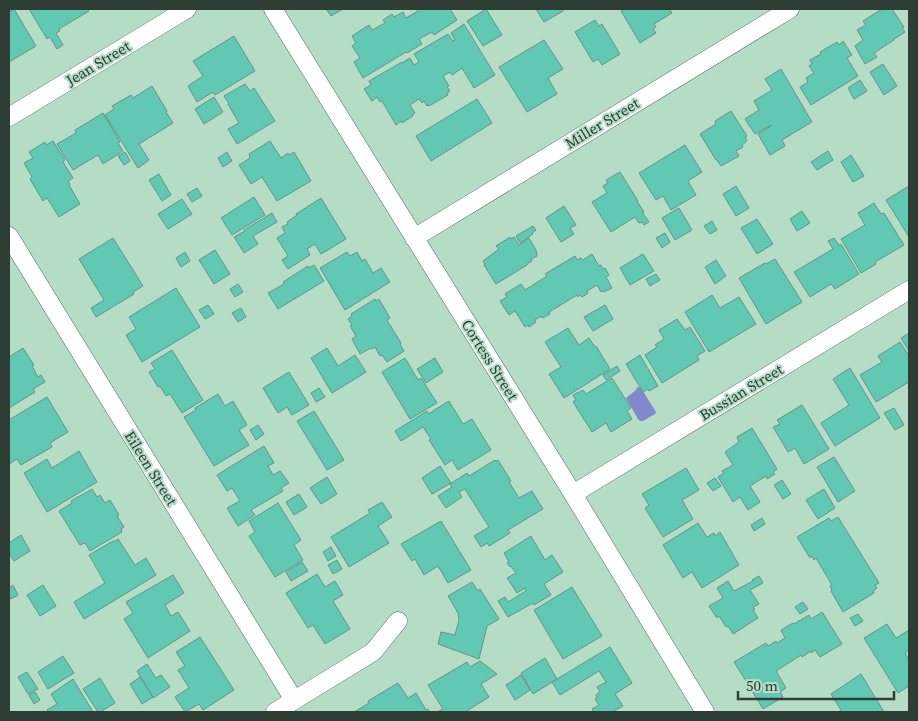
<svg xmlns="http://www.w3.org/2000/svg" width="918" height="721" font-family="'Source Serif 4',serif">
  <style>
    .water { fill: #8188cc }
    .building { fill: #60c8b3; stroke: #659489 }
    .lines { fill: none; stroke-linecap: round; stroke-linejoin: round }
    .minor-casing { stroke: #4c715c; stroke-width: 19 }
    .minor { stroke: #fff; stroke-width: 18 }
    .labels { text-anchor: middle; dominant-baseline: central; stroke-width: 4; stroke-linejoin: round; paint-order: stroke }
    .street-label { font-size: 15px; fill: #2e3e35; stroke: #b5ddc5 }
  </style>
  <rect width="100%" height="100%" fill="#b5ddc5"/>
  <path class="water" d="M637 387 641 388 656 412 655 414 643 421H640L638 419 626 398 636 390Z"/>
  <path class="building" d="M14 9 36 46 9 62V12Z
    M29 9H87L89 11 59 29 60 31 56 33 63 45 57 49 50 37 47 39Z
    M326 9H343L331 16Z
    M416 9H450L457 20 434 35 432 32 419 39 422 44 407 53 406 52 363 78 354 62 360 58 352 46 356 43 352 36 369 25 372 30 385 23 383 20 392 14 394 17 403 12 406 18 418 11Z
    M486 9 502 35 483 46 467 21Z
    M536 9H562L563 11 544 22Z
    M625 9H669L672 13 654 24 656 27 653 29 656 33 640 43 621 11Z
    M882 9H892L904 27 902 28 905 32 894 39V40L874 53 877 57 865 64 855 46 863 40 857 30 866 25 863 21Z
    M595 20 599 26 602 24 620 54 602 65 598 59 593 62 575 32Z
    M464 24 495 75 474 88 462 68 452 75 450 72 443 76 449 86 447 87 450 91 447 93 448 95 429 106 428 105 427 106 424 101 422 103 419 99 410 105 415 113 413 114V116L402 123 401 121 396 125 382 101 380 102 377 97 372 101 364 89 371 85 369 81 402 62V63L410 58 414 65 419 62 414 54 448 34 453 41 455 40 451 33Z
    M234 36 255 71 215 95 213 92 197 102 188 86 203 76 193 61Z
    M544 40 563 69 548 78 557 94 527 112 499 67Z
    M843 41 852 55 847 58 858 76 811 105 800 87 808 82 806 78 814 73 809 66 812 64 810 60 821 54 820 52 837 42 839 45Z
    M883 64 897 86 884 95 870 72Z
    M781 69 812 122 782 140 785 146 770 155 758 134 771 126V125L755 134 745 119 759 110 754 101 772 90 765 79Z
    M860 80 867 91 854 99 848 88Z
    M245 84 250 91 254 88 275 121 237 144 228 129 239 123 228 104H229L224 96Z
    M152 86 167 111 166 112 173 123 139 144 149 160 138 168 105 115 114 109 112 106 131 95 133 98Z
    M214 97 223 112 204 124 195 109Z
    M477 99 492 123 431 161 416 136Z
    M731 111 747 136 745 137 747 141 742 145 743 147 736 151 739 156 721 166 717 160H716L700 134 716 124 715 121Z
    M103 113 120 142 118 143 123 151 103 164 98 155 73 170 57 144 76 133 75 130Z
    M53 141 65 160 63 162 73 178 68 181 70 184 69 185 80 204 59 217 47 198 43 201 30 179 32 177 24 163 33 158 29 152 45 142 46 145Z
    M270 141 281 158 288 153 289 155 294 152 311 181 277 201 262 177 251 184 239 165 250 158 249 154Z
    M685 145 702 172 688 181 696 195 671 210 663 196 656 200 639 173Z
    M828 151 833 160 817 170 811 162Z
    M125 152 130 161 124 165 118 156Z
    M227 152 232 161 223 167 218 158Z
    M851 155 864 176 853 182 841 162Z
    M620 172 638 201H637L644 212H642L649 222 644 225 642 222 639 223 635 217 611 232 592 202 607 193 603 186 608 183 606 180Z
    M159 174 171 195 162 201 149 180Z
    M736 186 749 208 736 216 723 194Z
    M909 186V237L886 200Z
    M197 188 202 196 192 202 187 194Z
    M254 197 265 215 232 235 221 218Z
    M321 198 346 239 321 254 315 244 307 249 310 255 288 269 282 260 288 256 277 238 285 233 282 227 288 224 287 222 297 215 296 214Z
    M182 199 192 214 168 229 158 214Z
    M874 203 881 214 884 213 904 245 875 262 876 264 861 273 841 239 865 225 858 213Z
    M564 206 576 225 570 228 574 234 561 242 546 218Z
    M679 208 692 230 675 240 662 218Z
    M802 211 810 223 797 231 790 219Z
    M272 213 277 222 253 236 258 244 244 253 234 237 245 231 244 230Z
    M757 219 773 244 757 254 741 228Z
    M712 221 717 230 710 234 704 226Z
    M533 226 536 230 532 233 533 234 520 243 516 236Z
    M665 233 670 242 662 248 656 238Z
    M510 237 511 239 514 237 519 245 529 238 536 250 537 256 531 259 532 261 527 264V265L496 284 484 265 485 264 483 261 499 249 496 246Z
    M113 238 143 286 133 292 134 294 96 317 91 308 104 300 79 259Z
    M834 238 839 245 841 244 859 274 835 289 831 284 810 297 794 272 833 249 828 241Z
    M215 250 230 274 214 284 199 260Z
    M185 252 190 261 181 267 176 258Z
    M347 252 350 256 357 252 362 261 365 259 373 273 381 268 390 282 345 310 320 268Z
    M592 254 599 266 601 265 603 269 605 268 609 275 606 277 612 288 604 292 603 291 601 292 597 285 587 291 588 293 582 297 580 295 578 297 577 295 549 312 550 314 542 318 541 316 535 320 536 322 529 327 528 325 525 327 515 311 509 315 500 301 507 297 505 294 521 284 525 290 547 276 545 274 575 256 577 260 581 258 583 260Z
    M643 254 654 271 630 285 620 268Z
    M775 259 802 302 766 324 739 278 765 263 766 264Z
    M716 260 726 276 715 284 705 267Z
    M314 265 324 281 278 309 268 293 284 284 283 282 308 266 309 268Z
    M656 274 660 280 650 286 646 279Z
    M238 284 243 292 235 297 230 289Z
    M176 288 200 327 142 362 126 335 136 329 129 317Z
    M712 295 720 308 739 297 756 324 709 352 685 312Z
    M375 299 376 301 379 299 390 318 387 320 401 343 400 344 404 351 387 362 382 355 380 356 375 347 372 349 371 348 360 354 352 339 356 336 350 326 352 325 348 319 352 316 351 314Z
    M208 305 214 314 205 319 199 310Z
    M605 305 613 319 593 331 584 317Z
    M241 308 246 317 238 322 232 313Z
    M677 319 685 330 690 327 705 351 697 356 699 360 662 383 645 355 657 347 655 345 664 339 659 330Z
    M568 328 579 345 589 338 595 347 596 346 610 369 564 398 549 374 561 367 545 342Z
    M909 333V351L901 338Z
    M900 342 909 356V382L876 402 860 375 882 362 878 356Z
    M23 348 34 365 32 366 38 377 41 375 45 382 33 389 35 392 9 408V357Z
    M327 348 338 366 355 355 366 372 332 393 311 358Z
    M172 350 203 400 182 413 170 394 166 396 160 386 158 387 149 372 155 369 151 363Z
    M640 355 658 386 649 391 648 389 643 392 626 364Z
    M405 358 418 380 421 378 437 403 410 419 382 372Z
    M435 358 443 372 426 383 417 369Z
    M617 366 620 371 606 380 603 375Z
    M850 368 880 418 835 446 821 423 849 405 833 379Z
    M289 372 309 405 292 415 287 407 278 413 263 388Z
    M612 378 631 408 627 411 632 419 611 432 606 423 592 432 573 402 576 400 573 395 583 390 586 394Z
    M319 388 325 397 316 402 311 393Z
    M218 394 225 406 233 401 247 425 239 430 249 445 214 466 184 417 196 410 195 408Z
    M47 397 68 432 50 443 52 447 21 465 17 459 9 464V420Z
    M449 401 463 424 472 419 491 450 458 470 452 460 445 465 429 440 431 439 423 427 401 441 395 431 427 411 428 414Z
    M802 405 829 449 804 464 795 448 788 452 773 427 780 424 777 420Z
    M894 408 904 425 895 430 884 413Z
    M314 411 344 460 327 470 297 421Z
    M258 425 264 434 256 440 250 430Z
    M752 428 777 469 773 472 775 474 767 479 766 476 750 486 760 502 748 510 740 497 733 502 718 477 724 473 722 471 733 465 725 452 739 442 737 437Z
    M264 446 274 463 268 466 273 475 280 471 289 483 281 488 283 491 251 510 255 515 238 526 227 508 240 501 232 488 227 491 217 475Z
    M79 451 97 482 47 512 24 473 47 459 52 468Z
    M834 457 855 491 838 502 817 467Z
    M495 460 496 461 498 460 511 481 509 482 519 498 532 491 543 509 508 530 510 533 489 546 487 543 481 547 474 536 489 527 465 489 459 492 462 497 446 508 438 496 452 487 450 484 467 473 469 476Z
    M440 466 451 483 432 494 422 478Z
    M686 468 699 490 682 500 693 519 663 537 645 508 649 505 642 494Z
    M327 477 337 494 321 504 310 488Z
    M715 478 721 486 713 491 707 483Z
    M782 480 791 494 783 499 774 485Z
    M92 489 97 497 100 495 105 503 110 500 119 515 117 516 124 527 121 529 122 532 90 551 85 543 80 545 59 511 72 503 71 501Z
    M824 489 835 508 818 519 806 500Z
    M299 494 307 507 294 515 286 502Z
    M382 502 392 517 378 526 389 543 349 567 331 537 370 513 368 510Z
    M278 503 301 540 294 545 303 560 275 577 249 536 255 532 249 521Z
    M838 517 879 583 875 585 877 588 873 591 874 593 843 612 831 591 832 590 830 586 832 585 816 558 814 560 812 556 810 558 797 537 829 518 831 521Z
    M762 518 765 524 754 531 751 525Z
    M441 521 471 570 448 583 438 566 424 575 415 559 412 561 401 544Z
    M698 523 707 537 714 533 715 536 720 532 739 565 702 588 692 572 683 578 663 545Z
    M21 535 30 551 14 561 9 553V543Z
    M531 536 545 560 552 555 563 572 544 584 551 595 534 605 533 603 508 617 498 601 505 597 508 602 526 591 525 588 517 593 507 578 516 573 511 566 510 567 507 563 509 562 504 553Z
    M118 539 135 565 146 558 156 575 84 619 74 602 105 583 89 555 113 541V542Z
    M331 547 336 556 328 561 323 552Z
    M337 560 342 569 333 574 328 565Z
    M302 562 308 571 291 581 286 572Z
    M317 574 325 587 335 581 343 595 333 601 350 629 325 644 313 625 308 628 286 593Z
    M173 575 184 593 165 605 171 616 178 612 190 631 148 658 124 619 133 613 126 602Z
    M759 576 763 583 750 590 759 604 753 607 755 609 753 610 758 618 733 634 728 626 726 627 719 616 717 618 709 606 723 598 717 588 728 581 734 591 753 581 752 580Z
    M472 582 478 591 480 589 499 619 487 626 479 659 438 644 441 632 455 635 459 620 458 613 448 596Z
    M13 585 18 595 11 599 9 595V588Z
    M43 585 56 606 40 616 27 595Z
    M572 587 602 636 563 659 534 610Z
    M803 602 808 609 800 614 795 607Z
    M822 612 842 644 820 657 815 650 811 653V651L802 657 801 655 776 671 786 688 780 692 783 697 763 709 752 691 755 689 749 678 746 681 734 662 766 643 768 646 776 641 777 643 785 638 781 630 793 623 794 624 809 615 811 619Z
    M858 614 863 621 855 626 850 618Z
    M887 624 896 638 909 630V650L905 653 908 658H909V686L898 693 864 638Z
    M200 637 234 690 203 710 199 704 185 712 175 697 189 688 178 670 185 666 176 652Z
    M610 647 632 683 615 694 623 706 612 712H594L592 709 599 705 595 699 597 698 596 695 600 692 597 687 606 682 599 671 560 695 552 682Z
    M63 656 74 673 48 689 38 672Z
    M545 658 557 679 533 694 521 673Z
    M480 661 497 674 481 684 489 697 465 712H437L443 709 428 685 467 662 470 667Z
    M147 664 156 678 161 675 170 687 153 698 137 671Z
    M27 672 38 689 28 694 18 677Z
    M861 674 884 712H838L841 710 831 694Z
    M521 675 530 690 515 700 506 685Z
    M140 677 153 697 142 704 130 684Z
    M100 678 115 703 100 712H98L83 689Z
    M73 679 93 712H49L47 710 57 704 51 694Z
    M398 683 408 698 416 693 426 710 428 709 430 712H354L369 703 368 701Z
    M35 692 40 700 34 704 29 695Z"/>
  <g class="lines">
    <defs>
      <path id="minor" d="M273 9 573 494 705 712
        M9 117 187 9
        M9 236 294 700
        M414 238 790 9
        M573 494 909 290
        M275 712 373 652 398 621"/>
    </defs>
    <use href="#minor" class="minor-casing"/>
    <use href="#minor" class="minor"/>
  </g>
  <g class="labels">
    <g class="street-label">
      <text transform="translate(98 63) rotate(-31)">Jean Street</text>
      <text transform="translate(602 123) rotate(-31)">Miller Street</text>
      <text transform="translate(490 360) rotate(58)">Cortess Street</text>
      <text transform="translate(741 392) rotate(-31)">Bussian Street</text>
      <text transform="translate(151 468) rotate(58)">Eileen Street</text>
    </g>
  </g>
  <rect width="918" height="721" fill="none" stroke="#2e3e35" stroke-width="20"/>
  <path d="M738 691v8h156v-8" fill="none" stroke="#2e3e35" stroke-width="2.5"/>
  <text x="746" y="691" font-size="15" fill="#2e3e35" stroke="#b5ddc5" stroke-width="4" paint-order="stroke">50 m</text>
</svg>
